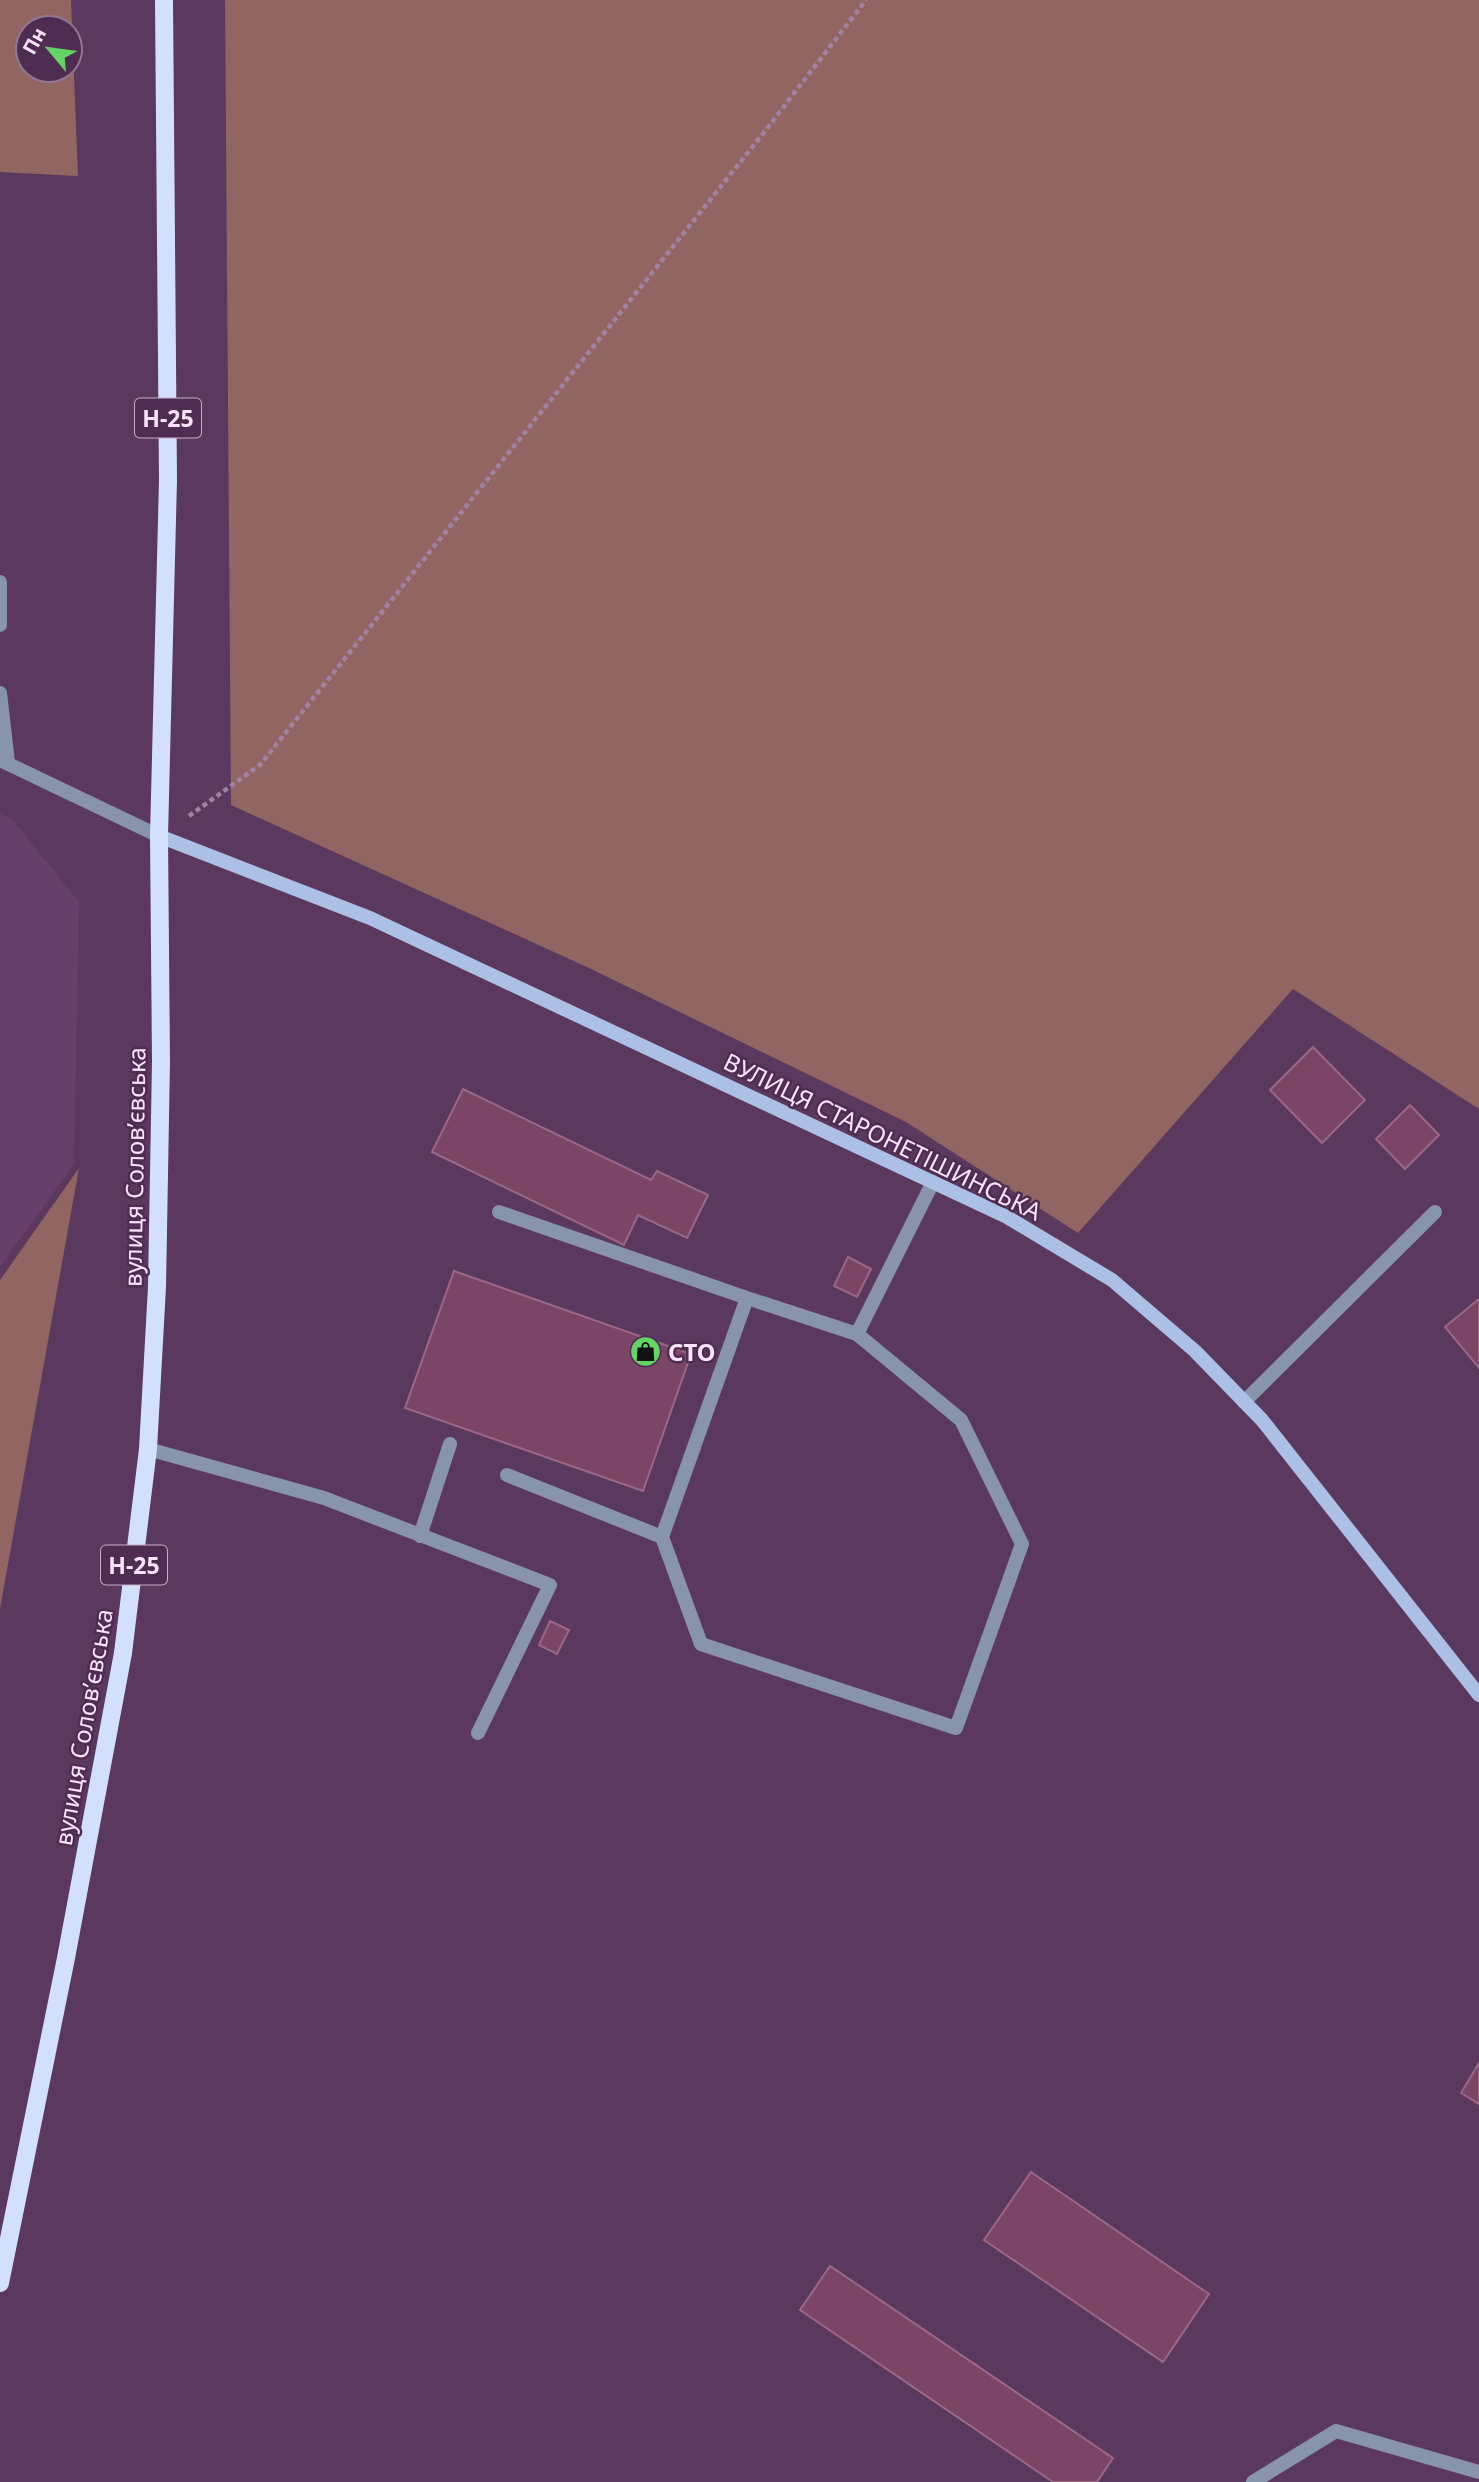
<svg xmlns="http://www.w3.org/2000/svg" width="1479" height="2482" font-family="'Noto Sans',sans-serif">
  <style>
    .built { fill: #673f6b }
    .green { fill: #906562; fill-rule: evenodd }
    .building { fill: #7b4666; stroke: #9b6886; stroke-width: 2 }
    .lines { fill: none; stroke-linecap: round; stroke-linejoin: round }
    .path { stroke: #a083a3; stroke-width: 4.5; stroke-dasharray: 5 3.5; stroke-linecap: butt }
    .service { stroke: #8894ac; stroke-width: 14 }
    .minor { stroke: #8894ac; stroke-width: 14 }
    .secondary { stroke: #acbfe5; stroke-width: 14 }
    .primary { stroke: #d2e0fd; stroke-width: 18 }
    .labels { text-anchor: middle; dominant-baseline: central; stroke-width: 5; stroke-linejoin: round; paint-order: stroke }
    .shield { fill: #4f2d52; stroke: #c7aec9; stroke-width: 2 }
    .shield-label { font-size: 23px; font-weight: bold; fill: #fae5fc }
    .street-label { font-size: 24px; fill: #fae5fc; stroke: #4f2d52 }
    .poi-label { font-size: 24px; font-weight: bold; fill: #fae5fc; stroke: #4f2d52; text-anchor: start }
  </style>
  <rect width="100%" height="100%" fill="#5b385e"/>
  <path class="built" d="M0 814 12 819 79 902 74 1164 0 1267Z"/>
  <path class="green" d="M0 0H71L78 176 0 172ZM70 28V70H28V28Z
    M225 0H1479V1109L1293 989 1078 1233 906 1122 589 968 231 805Z
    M79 1168 0 1609V1280Z"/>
  <path class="building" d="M1313 1047 1365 1100 1322 1143 1270 1090Z
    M463 1089 651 1180 657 1171 708 1195 687 1238 638 1215 624 1245 432 1152Z
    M1410 1105 1439 1135 1405 1169 1376 1139Z
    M848 1257 871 1269 857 1297 834 1286Z
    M454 1271 691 1354 643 1491 405 1408Z
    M1479 1299V1368L1445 1327Z
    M550 1621 569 1630 557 1654 539 1645Z
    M1479 2063V2104L1461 2093Z
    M1031 2172 1209 2294 1163 2362 984 2240Z
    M830 2266 1113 2458 1097 2482H1053L800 2310Z"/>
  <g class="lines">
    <path class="path" d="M189 816 260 765 765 131 866 0"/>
    <path class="service" d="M0 582V625
      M0 693 8 762
      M499 1212 747 1298 857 1334 933 1182
      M1244 1402 1435 1212
      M148 1449 324 1498 550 1585 478 1733
      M507 1475 662 1537 747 1298
      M420 1536 450 1444
      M662 1537 701 1644 956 1728 1022 1544 961 1420 857 1334
      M1253 2482 1336 2431 1479 2472"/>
    <path class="minor" d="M0 760 159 836"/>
    <path class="secondary" d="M159 836 370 918 1007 1217 1112 1280 1195 1351 1262 1420 1479 1695"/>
    <path class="primary" d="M0 2283 66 1958 123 1653 148 1449 157 1287 161 1061 159 836 168 480 164 0"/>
  </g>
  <defs>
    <symbol id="shop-disc" viewBox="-11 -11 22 22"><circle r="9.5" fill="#65d467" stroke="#4f2d52"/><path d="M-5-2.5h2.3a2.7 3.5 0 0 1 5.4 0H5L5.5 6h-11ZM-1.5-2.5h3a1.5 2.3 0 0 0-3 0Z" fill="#111"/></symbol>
  </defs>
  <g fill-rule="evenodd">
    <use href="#shop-disc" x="628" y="1334" width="35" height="35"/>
  </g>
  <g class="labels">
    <g class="shield">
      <rect x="135" y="398.5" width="66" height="39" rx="5"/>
      <rect x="101" y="1545.5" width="66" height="39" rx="5"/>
    </g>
    <g class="shield-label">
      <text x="168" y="418">Н-25</text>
      <text x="134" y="1565">Н-25</text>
    </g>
    <g class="street-label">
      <text transform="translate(883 1136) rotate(26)">ВУЛИЦЯ СТАРОНЕТІШИНСЬКА</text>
      <text transform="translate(134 1167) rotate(-89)">вулиця Соловʼєвська</text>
      <text transform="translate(83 1727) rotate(-80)">вулиця Соловʼєвська</text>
    </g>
    <g class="poi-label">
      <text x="668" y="1351">СТО</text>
    </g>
  </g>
  <g transform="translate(49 49) rotate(299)"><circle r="33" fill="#4f2d52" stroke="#937796" stroke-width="2"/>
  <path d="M0-5L12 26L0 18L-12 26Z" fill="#65d467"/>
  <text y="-10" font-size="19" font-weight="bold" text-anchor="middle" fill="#fae5fc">Пн</text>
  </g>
</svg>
